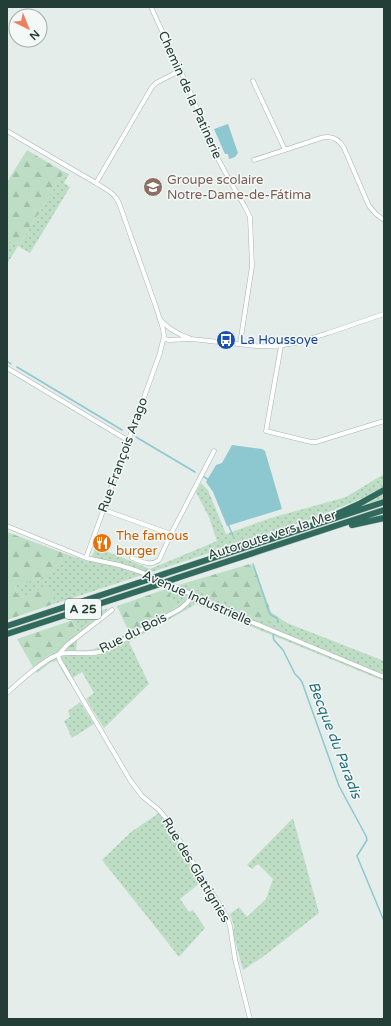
<svg xmlns="http://www.w3.org/2000/svg" width="391" height="1026" font-family="'Varela Round',sans-serif">
  <style>
    .grass { fill: url(#grass-dots) }
    .forest { fill: url(#forest-firs) }
    .water { fill: #8dc8d0 }
    .lines { fill: none; stroke-linecap: round; stroke-linejoin: round }
    .stream { stroke: #8dc8d0; stroke-width: 1.5 }
    .minor-casing { stroke: #a6b5b0; stroke-width: 5 }
    .highway-casing { stroke: #c1c9c7; stroke-width: 7 }
    .minor { stroke: #fff; stroke-width: 4 }
    .highway { stroke: #306a5c; stroke-width: 6 }
    .highway-bridge-casing { stroke: #c1c9c7; stroke-width: 7; stroke-linecap: butt }
    .highway-bridge { stroke: #306a5c; stroke-width: 6 }
    .labels { text-anchor: middle; dominant-baseline: central; stroke-width: 3; stroke-linejoin: round; paint-order: stroke }
    .shield { fill: #f4f9f7; stroke: #627670; stroke-width: 1 }
    .shield-label { font-size: 12px; font-weight: bold; fill: #233e36 }
    .street-label { font-size: 13px; fill: #233e36; stroke: #f4f9f7 }
    .education-label { font-size: 13px; fill: #785e54; stroke: #f4f9f7; text-anchor: start }
    .transit-label { font-size: 13px; fill: #164399; stroke: #f4f9f7; text-anchor: start }
    .food-label { font-size: 13px; fill: #c56008; stroke: #f4f9f7; text-anchor: start }
    .water-label { font-size: 14px; font-style: italic; fill: #1f6c79; stroke: #f4f9f7 }
  </style>
  <defs>
    <pattern id="grass-dots" width="8" height="8" patternUnits="userSpaceOnUse"><rect width="8" height="8" fill="#bdddc5"/><path d="M2 2h.1M6 6h.1" fill="none" stroke="#a2bfaa" stroke-width="1.8" stroke-linecap="round"/></pattern>
    <pattern id="forest-firs" width="22" height="20" patternUnits="userSpaceOnUse"><rect width="22" height="20" fill="#bdddc5"/><path d="M5 1l3.5 6h-7zM16 11l3.5 6h-7z" fill="#a2bfaa"/></pattern>
  </defs>
  <rect width="100%" height="100%" fill="#e4ede9"/>
  <path class="grass" d="M64 172 69 174 64 183 70 187 30 253 18 246 7 264V240L14 244 21 242Z
    M384 474V499L370 503 365 497 304 522 51 605 54 596 24 597 16 593 15 585 38 579 52 571 66 554 89 562 96 547 150 569 217 541 209 517 196 492 201 483 208 490 226 534 271 518 346 497Z
    M185 583 239 611 268 623 278 617 287 623 384 661V681L196 604 161 624 129 642 149 684 104 728 86 699 94 693 82 672 68 681 57 661 51 662 37 673 33 667 43 658 55 652 91 650 102 646 158 618 178 606 171 602 169 588Z
    M109 608 78 634 73 620Z
    M80 702 94 724 72 738 64 721 70 717 68 711Z
    M159 813 201 882 180 899 189 912 193 910 205 928 179 957 161 934 102 860 131 832Z
    M293 818 319 913 264 956 243 970 233 933 234 926 230 914 239 907 247 917 266 899 273 879 258 864 252 869 247 865Z"/>
  <path class="forest" d="M27 150 64 172 21 242 14 244 7 240V182Z
    M7 532 66 554 52 571 38 579 15 586 16 593 24 597 45 586 54 596 51 605 7 620Z
    M250 564 255 568 271 612 278 617 268 623 239 611 185 583Z
    M169 588 171 602 178 606 158 618 129 632 117 606Z
    M73 620 78 634 76 651 55 652 43 658 33 667 17 639Z"/>
  <path class="water" d="M228 124 238 153 235 157 229 159 228 154H225L214 129Z
    M232 445 262 449 265 451 282 509 227 526 213 492 206 482 216 465 222 463Z"/>
  <g class="lines">
    <path class="stream" d="M7 361 11 364
      M17 367 122 430
      M136 437 195 472
      M204 477 209 480
      M228 524 233 536
      M253 564 269 612 271 615 277 618 278 622
      M273 635 274 640 283 650 295 674 299 678 302 682 339 786 366 836 367 840 357 856 384 921"/>
    <defs>
      <path id="minor" d="M151 7 192 96 215 153 225 172 245 207 250 217 252 266 240 344
        M253 81 285 150
        M7 131 96 183C105 189 115 193 119 203L155 304 163 329 164 336 160 353 86 558
        M254 160 321 138C331 135 339 139 344 148L369 206 376 214 384 220
        M96 183 152 87 156 83 181 70
        M160 319C166 327 179 335 189 338
        M164 336 165 339 169 340 191 339 256 346C285 348 304 341 331 332 349 326 366 320 384 314
        M281 346 266 431 311 442H316L384 421
        M7 368 129 441
        M104 510 171 534 214 451
        M7 526 86 558 119 565 138 571 174 586 242 618 384 677
        M132 558C140 561 150 567 159 560L171 534
        M112 610 67 645 58 655 60 661 130 780 142 796 159 810 165 817 227 917 230 926 235 959 250 1019
        M7 693C19 682 45 658 60 654 74 651 89 656 103 651L180 609 187 603 192 595"/>
      <path id="highway" d="M337 514 359 504 384 490
        M352 525 384 518
        M164 574 384 502
        M177 578 384 510
        M7 626 147 580
        M7 634 160 584"/>
    </defs>
    <use href="#minor" class="minor-casing"/>
    <use href="#highway" class="highway-casing"/>
    <use href="#minor" class="minor"/>
    <use href="#highway" class="highway"/>
    <defs>
      <path id="highway-bridge" d="M147 580 164 574
        M160 584 177 578"/>
    </defs>
    <use href="#highway-bridge" class="highway-bridge-casing"/>
    <use href="#highway-bridge" class="highway-bridge"/>
  </g>
  <defs>
    <symbol id="school-disc" viewBox="-11 -11 22 22"><circle r="9.5" fill="#8d6e63" stroke="#f4f9f7"/><path d="M0-5L7-2L0 1L-7-2ZM-4 1L0 2.5L4 1V4Q0 6-4 4Z" fill="#fff"/></symbol>
    <symbol id="bus-disc" viewBox="-11 -11 22 22"><circle r="9.5" fill="#1a4fb4" stroke="#f4f9f7"/><path d="M-5-6H5V4H4V6H2V4H-2V6H-4V4H-5ZM-3.5-4V0h7V-4ZM-3.5 1.2v1.5H-2V1.2ZM2 1.2v1.5H3.5V1.2Z" fill="#fff"/></symbol>
    <symbol id="restaurant-disc" viewBox="-11 -11 22 22"><circle r="9.5" fill="#e8710a" stroke="#f4f9f7"/><path d="M-5-6h1v4h1v-4h1v4h1v-4h1v5L-1.5 .5V6h-2V.5L-5-1ZM5-6V6H3V1.5H1.5Q1.5-4 5-6Z" fill="#fff"/></symbol>
  </defs>
  <g fill-rule="evenodd">
    <use href="#school-disc" x="142" y="176" width="22" height="22"/>
    <use href="#bus-disc" x="215" y="329" width="22" height="22"/>
    <use href="#restaurant-disc" x="91" y="532" width="22" height="22"/>
  </g>
  <g class="labels">
    <rect class="shield" x="65" y="599" width="36" height="20" rx="3"/>
    <g class="shield-label">
      <text x="83" y="609">A 25</text>
    </g>
    <g class="street-label">
      <text transform="translate(190 95) rotate(66)">Chemin de la Patinerie</text>
      <text transform="translate(123 455) rotate(-70)">Rue François Arago</text>
      <text transform="translate(272 535) rotate(-18)">Autoroute vers la Mer</text>
      <text transform="translate(197 598) rotate(24)">Avenue Industrielle</text>
      <text transform="translate(133 633) rotate(-27)">Rue du Bois</text>
      <text transform="translate(196 870) rotate(59)">Rue des Glattignies</text>
    </g>
    <g class="education-label">
      <text x="167" y="180">Groupe scolaire<tspan x="167" dy="15">Notre-Dame-de-Fátima</tspan></text>
    </g>
    <g class="transit-label">
      <text x="240" y="340">La Houssoye</text>
    </g>
    <g class="food-label">
      <text x="116" y="536">The famous<tspan x="116" dy="15">burger</tspan></text>
    </g>
    <g class="water-label">
      <text transform="translate(335 740) rotate(69)">Becque du Paradis</text>
    </g>
  </g>
  <rect width="391" height="1026" fill="none" stroke="#233e36" stroke-width="16"/>
  <g transform="translate(28 28) rotate(137)"><circle r="19" fill="#f4f9f7" stroke="#a0aeaa"/>
  <path d="M0-3L7 15L0 10L-7 15Z" fill="#ee8060"/>
  <text y="-6" font-size="11" font-weight="bold" text-anchor="middle" fill="#233e36">N</text>
  </g>
</svg>
